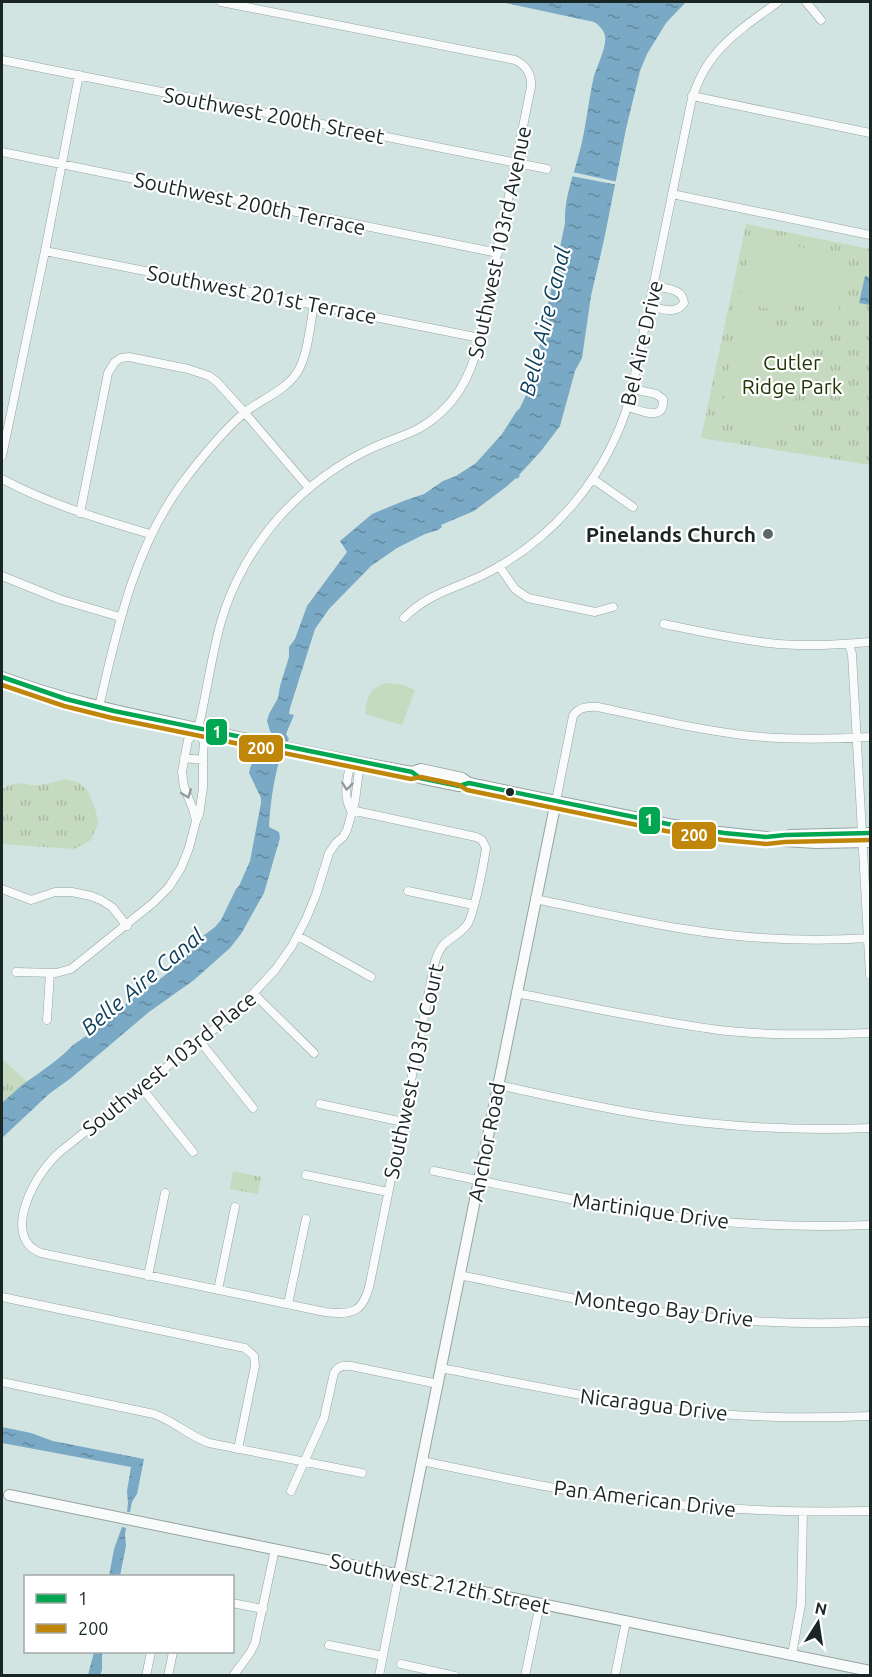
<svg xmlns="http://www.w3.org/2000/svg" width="872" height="1677" font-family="Ubuntu,sans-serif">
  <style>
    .grass { fill: url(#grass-tufts) }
    .pitch { fill: #c6dac0 }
    .water { fill: url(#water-ripples) }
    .pier { fill: #d2e4e1 }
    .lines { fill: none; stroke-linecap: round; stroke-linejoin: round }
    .street-casing { stroke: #96a4a2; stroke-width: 9 }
    .secondary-casing { stroke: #96a4a2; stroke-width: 12 }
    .street { stroke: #f8fbfa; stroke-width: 8 }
    .secondary { stroke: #f8fbfa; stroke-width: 10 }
    .bus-1-casing { stroke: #fff; stroke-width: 9 }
    .bus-2-casing { stroke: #fff; stroke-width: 9 }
    .bus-1 { stroke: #00a651; stroke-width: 4.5 }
    .bus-2 { stroke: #c08609; stroke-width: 4.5 }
    .oneway { stroke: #949b9a }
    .poi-dot { fill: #5a6866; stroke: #fff; stroke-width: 2 }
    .bus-dot { fill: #192624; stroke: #fff; stroke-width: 2 }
    .labels { text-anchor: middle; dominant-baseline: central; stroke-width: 4.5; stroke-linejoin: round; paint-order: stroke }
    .street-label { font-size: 21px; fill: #192624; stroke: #fff }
    .park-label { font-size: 21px; fill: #233407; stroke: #fff }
    .poi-label { font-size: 21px; font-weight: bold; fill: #192624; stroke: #fff; text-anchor: end }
    .water-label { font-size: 22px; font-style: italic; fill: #0f405c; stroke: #fff }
    .line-badge { stroke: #fff; stroke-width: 2 }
    .badge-label { font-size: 16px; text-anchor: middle; font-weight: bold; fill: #fff }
  </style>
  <defs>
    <pattern id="grass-tufts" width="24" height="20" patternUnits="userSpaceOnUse" patternTransform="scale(1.5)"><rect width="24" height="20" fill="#c6dac0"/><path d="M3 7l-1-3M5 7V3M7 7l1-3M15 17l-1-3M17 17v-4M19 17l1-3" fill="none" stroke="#aabba5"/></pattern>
    <pattern id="water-ripples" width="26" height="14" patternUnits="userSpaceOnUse" patternTransform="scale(1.5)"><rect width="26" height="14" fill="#79a9c4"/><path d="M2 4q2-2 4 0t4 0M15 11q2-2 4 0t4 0" fill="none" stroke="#62899f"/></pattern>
  </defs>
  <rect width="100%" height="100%" fill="#d2e4e1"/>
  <path class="grass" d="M746 224 870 249V465L701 438Z
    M65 779 78 782 87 790 96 811 98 824 91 840 74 849 2 844V790C17 777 24 787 40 785 48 784 57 781 65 779Z
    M2 1059 27 1082 2 1103Z
    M233 1171 261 1177 258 1194 230 1189Z"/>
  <path class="pitch" d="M752 237 850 257 838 314 784 303 782 311 739 303Z
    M740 319 812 333 802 385H798L788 436 719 422Z
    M387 683 400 684 415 690 402 725 365 714C367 697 369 688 387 683Z"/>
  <path class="water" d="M501 2H605L617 3 629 2H686L666 23 647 54 640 71 626 129 604 240 591 296 582 358 575 371 560 426 541 451 519 475 520 476 517 479 516 478 506 487 474 511 441 525 442 527 438 530 425 534 397 548 371 566 329 609 315 629 290 708 289 714 294 715 286 734 289 739C276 756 270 804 269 827L279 832 280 838 264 893 241 934 230 948 194 980 149 1012 71 1078 49 1094 2 1138V1103C10 1096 18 1088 26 1082 42 1071 57 1061 70 1048 76 1041 86 1038 92 1031 101 1023 111 1009 123 1006L168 973 193 948 195 942 215 927 221 920 236 889 239 886 250 861 261 803V798L249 773 250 769 253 759 256 756 266 751H273L274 737 270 731 267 721 269 714 278 698 280 686 289 657V647L295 639 307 606 347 552 340 541 372 514 406 500 424 494 443 481 456 476 476 463 502 434 516 412 520 408 532 382 565 223C564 198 573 177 579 154 586 129 588 102 594 76 597 66 607 46 605 36 604 30 599 25 594 22Z
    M865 276 870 278V305L859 303Z
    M2 1427 31 1433 53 1441 144 1459 137 1494 132 1502 130 1512H127L128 1503 127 1491 131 1467 2 1443Z
    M122 1527 126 1528 125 1535 126 1546 120 1576H109L114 1549Z
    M94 1652H102V1670L100 1675H88Z"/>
  <path class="pier" d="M572 172 618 182V185L571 176Z"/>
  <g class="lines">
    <defs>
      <path id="street" d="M806 2 821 20
        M2 60 547 169
        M692 96 870 133
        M2 152 498 253
        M672 194 870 235
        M45 251 480 338
        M650 306C662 309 676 315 684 303 683 288 666 289 654 286
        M628 407C640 410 665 423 663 399L656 394 633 389
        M2 456 45 251 79 75
        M2 479C49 504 99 519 150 534
        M593 479 633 507
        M80 513 108 373 115 362 121 358 129 357 188 369 209 376 217 382 245 413 309 488
        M499 566 515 589 528 598 595 612 613 607
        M2 576 59 599 120 617
        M404 618C428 593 455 589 485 574 556 538 608 474 630 398L691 103C704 52 738 31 778 2
        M664 624C698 631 733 639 769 643 802 647 837 645 870 642
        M849 644 852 654 870 975
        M99 707C117 629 134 548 183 482 201 458 221 433 244 413 261 399 286 391 298 371 308 354 310 325 314 305
        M184 758 203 760
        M351 760C348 777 342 795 351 810
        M556 801 573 716C578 707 588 706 598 707 648 718 699 730 751 736 791 740 831 739 870 737
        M351 810 476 837 482 840 486 848C484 862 474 915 467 925 454 941 442 937 435 962L370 1283C364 1311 353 1316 325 1312L41 1253C0 1237 35 1172 61 1151L237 1011 275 970 292 946 306 919 316 895 329 853 336 843 343 837 347 830 355 801 360 762
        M196 821 193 809 184 787 182 772 188 740 198 729C207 693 211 657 221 622 232 583 254 545 281 515 306 488 335 466 368 450 384 442 402 437 418 429 455 408 471 377 480 338L531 87C532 74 527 66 515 60L221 2
        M2 889 31 900 55 892H72L91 896 101 900 112 907 127 926
        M408 891 474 905
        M535 899C585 909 634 921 684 929 745 939 808 942 870 938
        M298 936 371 977
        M16 972 56 973 71 969 153 903 169 887 181 868 189 848 196 821 199 815 203 788V754L204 743 198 729
        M516 993C584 1006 651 1021 719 1030 769 1036 820 1035 870 1033
        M254 994 314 1053
        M47 1020 50 973
        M199 1040 253 1108
        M498 1085C549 1096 599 1108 651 1116 724 1127 797 1131 870 1128
        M141 1087 193 1152
        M320 1104 403 1122
        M434 1171C503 1185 572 1201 642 1212 717 1224 794 1228 870 1225
        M306 1175 388 1192
        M459 1275C510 1285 560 1297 611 1305 696 1319 784 1326 870 1322
        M148 1276 165 1193
        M218 1290 235 1207
        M2 1297 245 1348 254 1356 255 1366 238 1449
        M288 1304 306 1219
        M441 1368C514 1382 587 1398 661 1408 730 1417 801 1419 870 1416
        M2 1382 154 1414C174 1421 189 1436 209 1443L362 1473
        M421 1461C484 1473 547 1489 610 1497 697 1509 783 1513 870 1511
        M291 1491 324 1418 334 1373C337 1366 344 1365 351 1366L438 1384
        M232 1603 263 1609
        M329 1645 383 1656
        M792 1655 801 1604 803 1512
        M401 1664 455 1676
        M146 1676 151 1652
        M168 1676 173 1652
        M233 1676 250 1653 255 1643 275 1549
        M379 1676 399 1574
        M525 1676 540 1604
        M615 1676 626 1621"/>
      <path id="secondary" d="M2 677C61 699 121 712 183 725 259 742 336 758 412 772L420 778 459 786 469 783 668 824 710 831 766 837 784 841 816 843 870 842
        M412 772 421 769 462 778 469 783
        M790 835 870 833
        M9 1495 870 1671
        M399 1574 556 801"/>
    </defs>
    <use href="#street" class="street-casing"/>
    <use href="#secondary" class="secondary-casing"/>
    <use href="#street" class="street"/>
    <use href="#secondary" class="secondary"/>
    <defs>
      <path id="bus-1" d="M2 677 66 699 114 711 412 772 420 778 459 786 469 783 668 824 724 833 766 837 785 835 870 833"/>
      <path id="bus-2" d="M2 685 64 706 112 718 411 779 421 777 459 785 467 790 666 831 723 840 766 844 785 842 870 840"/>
    </defs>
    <use href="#bus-1" class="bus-1-casing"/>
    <use href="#bus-2" class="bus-2-casing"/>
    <use href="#bus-1" class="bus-1"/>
    <use href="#bus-2" class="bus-2"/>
  </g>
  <defs><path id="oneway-chevron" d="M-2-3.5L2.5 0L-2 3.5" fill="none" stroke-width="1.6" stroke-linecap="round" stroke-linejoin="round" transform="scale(1.5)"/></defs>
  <g class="oneway">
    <use href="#oneway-chevron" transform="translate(347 786) rotate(96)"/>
    <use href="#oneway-chevron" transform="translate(187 794) rotate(69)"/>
  </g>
  <circle class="poi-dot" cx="768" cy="534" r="6"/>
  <circle class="bus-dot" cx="510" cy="792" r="5"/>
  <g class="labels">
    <g class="street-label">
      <text transform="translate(274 115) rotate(11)">Southwest 200th Street</text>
      <text transform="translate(250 203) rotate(12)">Southwest 200th Terrace</text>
      <text transform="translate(499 242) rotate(-78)">Southwest 103rd Avenue</text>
      <text transform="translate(262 294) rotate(11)">Southwest 201st Terrace</text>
      <text transform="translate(641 343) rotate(-77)">Bel Aire Drive</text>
      <text transform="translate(169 1063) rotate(-39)">Southwest 103rd Place</text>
      <text transform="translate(413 1071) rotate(-78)">Southwest 103rd Court</text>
      <text transform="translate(486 1142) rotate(-79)">Anchor Road</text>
      <text transform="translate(651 1210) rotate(8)">Martinique Drive</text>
      <text transform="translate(664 1308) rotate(7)">Montego Bay Drive</text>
      <text transform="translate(654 1404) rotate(7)">Nicaragua Drive</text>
      <text transform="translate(645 1498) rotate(7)">Pan American Drive</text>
      <text transform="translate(440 1583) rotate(12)">Southwest 212th Street</text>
    </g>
    <g class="park-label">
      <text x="792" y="362">Cutler<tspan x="792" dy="24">Ridge Park</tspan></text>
    </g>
    <g class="poi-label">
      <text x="756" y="534">Pinelands Church</text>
    </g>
    <g class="water-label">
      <text transform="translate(544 321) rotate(-76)">Belle Aire Canal</text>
      <text transform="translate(142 981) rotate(-40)">Belle Aire Canal</text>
    </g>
  </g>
  <g class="line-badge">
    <rect x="205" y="718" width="23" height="28" rx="6" fill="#00a651"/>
    <rect x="238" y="734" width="46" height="29" rx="6" fill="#c08609"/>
    <rect x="638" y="806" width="23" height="29" rx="6" fill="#00a651"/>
    <rect x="671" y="821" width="46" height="29" rx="6" fill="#c08609"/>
  </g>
  <g class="badge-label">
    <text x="217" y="738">1</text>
    <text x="261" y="754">200</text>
    <text x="649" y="826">1</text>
    <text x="694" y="841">200</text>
  </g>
  <rect width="872" height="1677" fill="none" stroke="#192624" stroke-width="6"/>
  <rect x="24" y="1575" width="210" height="78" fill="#ffffff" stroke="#a3a8a7" stroke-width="1.5"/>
  <rect x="36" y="1594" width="30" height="9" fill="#00a651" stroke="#a3a8a7" stroke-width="1.5"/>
  <text x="78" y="1605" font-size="18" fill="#192624">1</text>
  <rect x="36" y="1624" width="30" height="9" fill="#c08609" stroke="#a3a8a7" stroke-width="1.5"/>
  <text x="78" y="1635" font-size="18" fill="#192624">200</text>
  <g transform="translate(818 1623) rotate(12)" stroke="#ffffff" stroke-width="4.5" paint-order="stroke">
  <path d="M0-4.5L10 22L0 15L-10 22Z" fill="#192624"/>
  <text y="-9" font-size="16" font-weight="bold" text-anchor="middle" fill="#192624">N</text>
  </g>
</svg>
